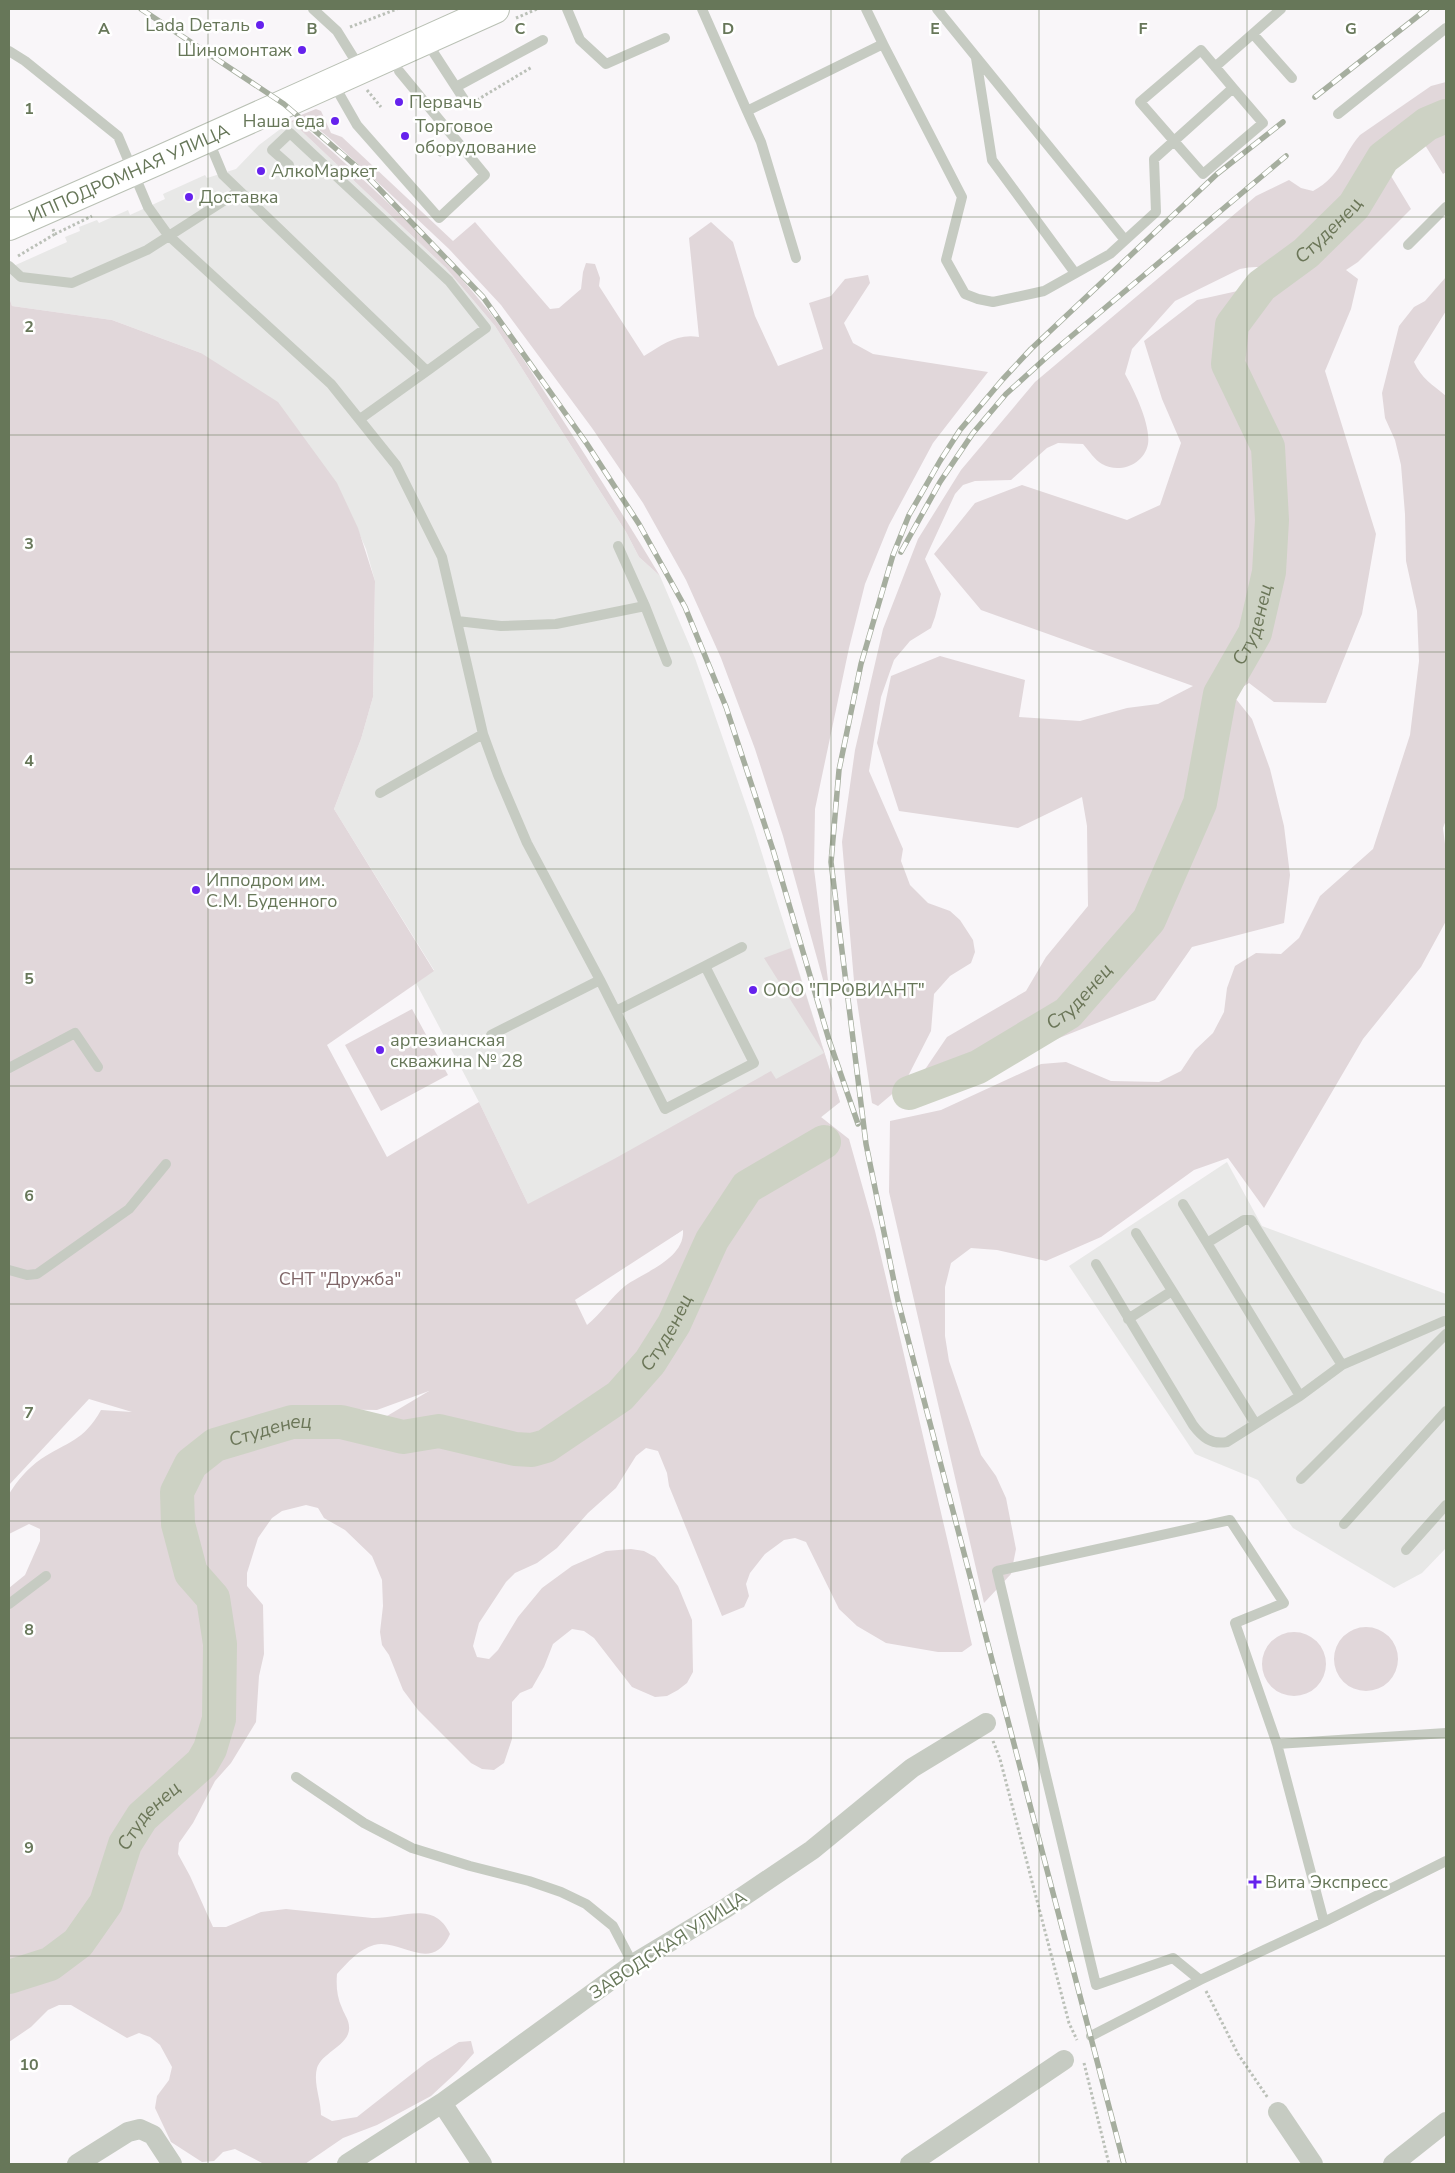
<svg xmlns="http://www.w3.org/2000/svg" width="1455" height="2173" font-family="'Nunito Sans',sans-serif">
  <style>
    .built { fill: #e8e8e7 }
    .green { fill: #e1d7da; fill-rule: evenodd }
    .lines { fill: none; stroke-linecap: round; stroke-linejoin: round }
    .river { stroke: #cdd2c4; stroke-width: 34 }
    .secondary-casing { stroke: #b9c0b4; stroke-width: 30 }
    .path { stroke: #bbc0b8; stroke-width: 3; stroke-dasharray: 2.5 2.5; stroke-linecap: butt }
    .lane { stroke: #c6cbc2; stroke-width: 10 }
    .street { stroke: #c6cbc2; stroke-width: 20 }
    .secondary { stroke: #fff; stroke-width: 28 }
    .rail-casing { stroke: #a6ae9f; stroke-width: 5.5 }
    .rail { stroke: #fff; stroke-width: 4; stroke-dasharray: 11; stroke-linecap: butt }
    .grid { fill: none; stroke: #677759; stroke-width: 1; stroke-opacity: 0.55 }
    .poi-dot { fill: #6622ed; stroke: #fff; stroke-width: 2 }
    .labels { text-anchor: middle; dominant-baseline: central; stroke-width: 5; stroke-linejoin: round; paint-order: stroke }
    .poi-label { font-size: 18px; fill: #677759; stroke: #fff; text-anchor: start }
    .street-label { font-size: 18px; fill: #677759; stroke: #fff }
    .park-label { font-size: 18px; fill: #806668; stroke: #fff }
    .water-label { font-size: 19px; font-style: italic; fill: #6b7658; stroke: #fff }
    .grid-label { font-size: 16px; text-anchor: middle; font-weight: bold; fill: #677759; stroke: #fff; stroke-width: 5; stroke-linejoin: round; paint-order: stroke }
  </style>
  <rect width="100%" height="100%" fill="#f9f6f9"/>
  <path class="built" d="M291 121 446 268 495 326 626 532 639 557 660 576 695 658 753 825 840 1102 678 1233 658 1245 528 1204 479 1102 416 983 434 970 334 809 361 739 373 697 375 581 366 549 349 510 201 353 112 320 12 306 9 297V268L67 242 65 237 80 231 79 227 97 220 99 223 128 210 130 215 165 199 163 194 205 175 207 178 236 169 259 145Z
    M1227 1162 1262 1226 1446 1294V1548L1422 1573 1394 1588 1293 1528 1258 1480 1195 1454 1069 1266Z"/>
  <path class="green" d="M1446 82V172L1443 174 1425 145 1388 171 1411 209 1358 262 1346 270 1358 279 1351 309 1325 371 1376 534 1362 614 1326 703 1274 702 1249 683 1232 694 1252 719 1270 769 1284 826 1290 875 1284 923 1192 947 1155 1000 1049 1042 969 1088 909 1093 947 1037 1026 991 1046 957 1088 906 1087 826 1082 797 1018 828 899 811 877 743 891 676 940 656 1025 680 1019 717 1080 721 1127 708 1158 704 1193 686 981 610 934 554 975 503 1022 485 1127 520 1160 505 1181 443 1162 399 1144 341 1197 300 1260 286 1278 272C1265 266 1254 266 1240 269L1175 301 1132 349 1125 374C1134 390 1151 425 1148 444 1144 465 1119 474 1102 464 1095 460 1089 451 1083 444L1058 443 1047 448 1011 480 975 481 963 485 955 494 925 559 941 594 935 617 931 628 910 641 894 660 881 697 869 771 903 849 901 861 910 885 928 903 950 911 960 920 973 940 975 952 971 963 950 976 934 994 931 1031 904 1084 878 1106 872 1103 854 981 842 842 855 750 883 629 918 539 961 470 1035 382 1256 196 1289 180 1301 188 1313 191C1342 175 1341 157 1360 135L1431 86Z
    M316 109 321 111 331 133 342 137 453 241 475 222 550 309 559 308 581 289 583 272 586 263 595 264 600 278 599 286 644 356C662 345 677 333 699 337L689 238 711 222 733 242 755 316 778 366 823 349 809 303 831 296 845 279 868 275 870 283 844 323 853 343 873 354 988 372 933 443 889 525 865 584 849 648 815 809 814 869 832 1012 783 836 755 749 721 658 686 580 643 503 592 428 501 305 449 249 398 201 333 141 301 115Z
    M296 119C363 179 431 239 487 309 511 339 532 373 553 405 590 462 625 518 660 576L639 557 626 532 495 326 446 268 291 121Z
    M1446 277V311L1414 362C1421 378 1433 385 1446 396V820L1443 828 1446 852V921L1421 967 1363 1039 1264 1208 1228 1158 1194 1170 1101 1237 1046 1261 997 1250 971 1248 951 1263 945 1287V1336L949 1361 981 1455 996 1476 1006 1498 1016 1549 1011 1574 984 1603 889 1192 890 1121 941 1110 1041 1064 1066 1062 1111 1081 1159 1082 1181 1071 1195 1050 1213 1033 1224 1012 1227 988 1235 966 1256 953 1281 954 1299 938 1320 896 1373 849 1410 735 1419 661 1417 611 1406 561 1405 514 1401 465 1395 440 1385 418 1382 393 1399 326 1414 307 1425 301Z
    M9 297 12 306 112 320 201 353 278 402 337 483 358 528 375 581 373 697 361 739 334 809 434 971 327 1045 387 1157 479 1102 528 1204 614 1159 771 1071 776 1079 824 1053 764 958 791 948 840 1102 821 1117 849 1139 875 1231 972 1645 962 1652H938L886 1643 857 1626 839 1609 806 1542 795 1538 784 1540 765 1554 750 1573 746 1584 749 1596 744 1607 722 1616 669 1486 667 1473 658 1451 646 1448 636 1456 616 1488 588 1513 557 1548 537 1563 515 1573 506 1582 479 1623 473 1646 477 1657 489 1659 498 1650 518 1617 542 1588 572 1566 606 1551 631 1549 644 1551 655 1557 678 1586 692 1620 693 1672 687 1683 678 1690 667 1696 655 1697 632 1687 594 1638 584 1631 572 1629 553 1644 544 1667 532 1688 520 1693 512 1702V1739L504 1763 494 1770 482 1769 471 1763 418 1710 403 1690 389 1655 382 1645 380 1632 383 1606 382 1580 372 1556 345 1530 324 1518 318 1508 306 1505 282 1511 272 1518 258 1538 247 1573V1586L263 1605 264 1654 259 1676 256 1722 231 1763 215 1781 193 1823 179 1843 178 1854 190 1876 213 1927H226L261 1912 286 1909 372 1918C401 1919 434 1899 450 1934 432 1975 400 1938 374 1945 359 1949 347 1963 337 1974 336 1986 337 1997 342 2008 345 2016 350 2021 349 2030 347 2046 322 2053 317 2068 313 2083 321 2100 321 2115L332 2121 357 2117 427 2062 459 2042 471 2041 474 2053 458 2071 431 2096 377 2125 343 2138 305 2164H264L235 2149 223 2152 214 2161 202 2162 171 2142 155 2108 157 2096 169 2080 172 2067 160 2045 150 2037 139 2033 127 2038 71 2005H59L48 2010 31 2027 9 2042V1588L25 1575 40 1541V1529L29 1524 9 1534V1494C17 1481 28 1468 41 1459 67 1442 84 1441 101 1410L132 1412 89 1399 9 1485ZM683 1230C685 1259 644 1272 625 1286 611 1297 601 1314 587 1325L575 1300ZM429 1391 382 1419 262 1423 246 1420 318 1409 377 1410Z
    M412 1009 448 1075 381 1111 345 1045Z
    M1334 1659a32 32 0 1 1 64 0a32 32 0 1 1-64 0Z
    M1262 1664a32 32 0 1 1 64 0a32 32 0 1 1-64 0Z"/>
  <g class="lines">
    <g class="river">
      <path id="s1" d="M909 1093 978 1067 1068 1013 1149 920 1200 803 1220 694 1255 633 1269 572 1272 520 1268 447 1228 364 1232 325 1261 286 1306 253 1354 206 1383 158 1427 124 1446 116"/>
      <path id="s2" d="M9 1977 50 1964 78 1943 106 1903 125 1844 142 1817 202 1763 210 1749 219 1719 220 1644 213 1598 191 1573 178 1524 177 1492 191 1464 215 1445 292 1422H341L403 1437 439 1431 515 1449 532 1450 546 1446 620 1396 650 1362 674 1324 712 1240 747 1187 824 1142"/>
    </g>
    <defs>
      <g id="secondary">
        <path id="s3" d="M9 226 157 161 495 9"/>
      </g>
    </defs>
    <use href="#secondary" class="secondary-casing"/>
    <path class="path" d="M516 18 537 9
      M350 27 397 9
      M367 90 381 107
      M477 100 532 67
      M439 154 440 155 447 150
      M53 229 55 234 92 216
      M18 256 55 234
      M993 1741 1000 1759 1069 2023 1077 2040
      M1206 1991 1238 2054 1268 2098
      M1084 2063 1109 2164"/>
    <path class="lane" d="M313 9 337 31 360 68
      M567 9 580 40 606 64 665 38
      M702 9 747 111 883 44 962 197 946 260 965 294 978 299 993 302 1044 291 1110 254 1156 212 1154 159 1174 141 1203 174 1263 123 1233 88
      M866 9 883 44
      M937 9 1125 240
      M1253 34 1292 78
      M426 41 465 101
      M1201 50 1233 88 1174 141 1140 102Z
      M9 51 25 61 118 136 148 207 168 235 331 384 396 465 442 557 483 734 498 775 527 843 600 980 665 1109 754 1063 705 966 616 1011
      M976 58 992 160 1075 273
      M1215 67 1281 9
      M333 83 357 125 439 218 485 175 399 71
      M456 87 543 40
      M747 111 761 142 796 258
      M1338 114 1446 28
      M208 139 223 175 427 371 360 419
      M289 165 272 150 290 133 449 281 486 328 427 371
      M1408 245 1446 207
      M9 266 21 277 72 283 147 250 239 191
      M645 606 667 662
      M457 621 501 626 556 624 645 606 618 546
      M380 793 483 734
      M705 966 742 947
      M491 1035 600 980
      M9 1068 75 1033 98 1067
      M1183 1204 1207 1243
      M1136 1233 1255 1423
      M1096 1264 1193 1425C1202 1437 1211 1445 1227 1442L1300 1396 1342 1365 1444 1321H1446
      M9 1270 27 1275 37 1274 129 1209 166 1164
      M1128 1319 1172 1291
      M1300 1396 1207 1243 1244 1220H1251L1342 1365
      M1301 1479 1446 1334
      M1344 1524 1446 1411
      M1406 1550 1446 1505
      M9 1604 46 1576
      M1446 1733 1277 1744 1324 1922 1446 1861
      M296 1777 364 1823 412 1848 470 1866 529 1881 561 1892 586 1904 613 1926 633 1964
      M1200 1980 1173 1958 1096 1985 997 1571 1230 1520 1284 1603 1235 1623 1277 1744
      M1091 2036 1200 1980 1324 1922"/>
    <path class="street" d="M442 2103 482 2164
      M1278 2112 1313 2164
      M77 2164 128 2132 140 2129 153 2135 172 2164
      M347 2164 442 2103 633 1964 726 1908 812 1850 912 1768 986 1723
      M910 2164 1064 2060
      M1393 2164 1446 2122"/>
    <use href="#secondary" class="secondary"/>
    <defs>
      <path id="rail" d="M141 9 284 104 364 173 483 297 587 444 639 524 685 607 726 707 773 850 829 1040 858 1124
        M1315 97 1427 9
        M901 552 940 482 973 433 1006 394 1049 355 1286 156
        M1124 2164 898 1301 866 1144 831 862 839 770 861 664 893 555 909 515 940 461 960 430 1003 379 1031 349 1217 174 1283 122"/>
    </defs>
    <use href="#rail" class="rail-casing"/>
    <use href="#rail" class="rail"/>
  </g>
  <path class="grid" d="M208 9V2164M416 9V2164M624 9V2164M831 9V2164M1039 9V2164M1247 9V2164M9 217H1446M9 435H1446M9 652H1446M9 869H1446M9 1086H1446M9 1304H1446M9 1521H1446M9 1738H1446M9 1956H1446"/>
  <g class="poi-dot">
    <circle cx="260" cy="25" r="5"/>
    <circle cx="302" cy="50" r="5"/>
    <circle cx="399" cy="102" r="5"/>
    <circle cx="335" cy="121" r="5"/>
    <circle cx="405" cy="136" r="5"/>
    <circle cx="261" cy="171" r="5"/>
    <circle cx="189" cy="197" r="5"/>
    <circle cx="196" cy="890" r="5"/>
    <circle cx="753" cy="990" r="5"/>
    <circle cx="380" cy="1050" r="5"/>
    <path d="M1252.5 1874.5h5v5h5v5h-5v5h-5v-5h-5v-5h5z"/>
  </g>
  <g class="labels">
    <g class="poi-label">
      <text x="250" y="25" text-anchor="end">Lada Dеталь</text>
      <text x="292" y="50" text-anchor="end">Шиномонтаж</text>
      <text x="409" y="102">Первачь</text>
      <text x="325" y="121" text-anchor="end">Наша еда</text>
      <text x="415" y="126">Торговое<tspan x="415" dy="21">оборудование</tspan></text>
      <text x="271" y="171">АлкоМаркет</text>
      <text x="199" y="197">Доставка</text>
      <text x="206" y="880">Ипподром им.<tspan x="206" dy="21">С.М. Буденного</tspan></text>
      <text x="763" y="990">ООО "ПРОВИАНТ"</text>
      <text x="390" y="1040">артезианская<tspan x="390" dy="21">скважина № 28</tspan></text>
      <text x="1265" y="1882">Вита Экспресс</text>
    </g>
    <g class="street-label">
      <text stroke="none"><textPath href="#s3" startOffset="131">ИППОДРОМНАЯ УЛИЦА</textPath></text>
      <text transform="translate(668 1945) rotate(-33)">ЗАВОДСКАЯ УЛИЦА</text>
    </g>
    <g class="park-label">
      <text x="340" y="1279">СНТ "Дружба"</text>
    </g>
    <g class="water-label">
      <text stroke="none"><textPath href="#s1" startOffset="1066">Студенец</textPath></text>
      <text stroke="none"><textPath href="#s1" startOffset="618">Студенец</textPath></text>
      <text stroke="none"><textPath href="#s1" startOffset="198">Студенец</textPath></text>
      <text stroke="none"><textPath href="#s2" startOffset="1156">Студенец</textPath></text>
      <text stroke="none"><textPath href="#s2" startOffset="706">Студенец</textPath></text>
      <text stroke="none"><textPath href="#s2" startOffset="226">Студенец</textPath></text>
    </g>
  </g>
  <g class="grid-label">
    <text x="104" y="34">A</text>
    <text x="312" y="34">B</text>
    <text x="520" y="34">C</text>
    <text x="728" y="34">D</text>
    <text x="935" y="34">E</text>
    <text x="1143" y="34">F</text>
    <text x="1351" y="34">G</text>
    <text x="29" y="114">1</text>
    <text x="29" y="332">2</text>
    <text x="29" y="549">3</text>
    <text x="29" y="766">4</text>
    <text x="29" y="984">5</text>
    <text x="29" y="1201">6</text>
    <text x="29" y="1418">7</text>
    <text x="29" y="1635">8</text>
    <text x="29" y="1853">9</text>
    <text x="29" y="2070">10</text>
  </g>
  <rect width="1455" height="2173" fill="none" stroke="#677759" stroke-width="20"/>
</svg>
